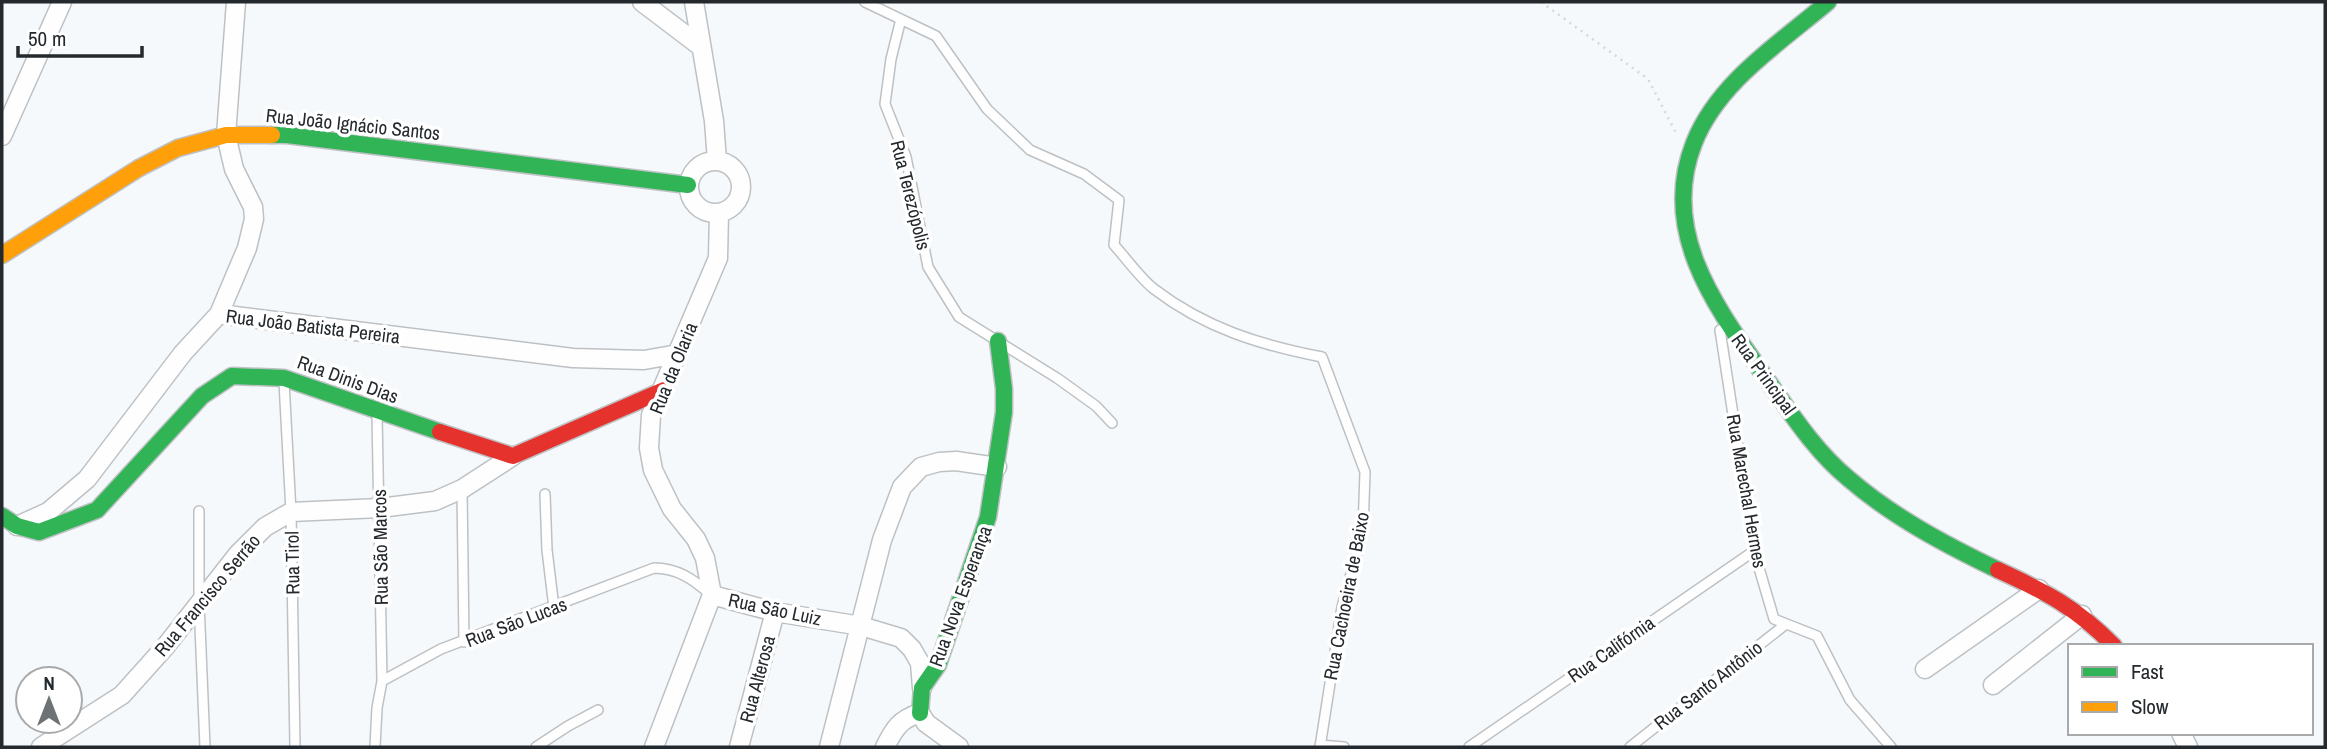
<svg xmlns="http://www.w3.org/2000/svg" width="2327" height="749" font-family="'Archivo Narrow',sans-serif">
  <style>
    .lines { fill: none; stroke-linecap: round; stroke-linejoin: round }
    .lane-casing { stroke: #bdc1c4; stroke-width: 12 }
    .street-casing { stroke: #bdc1c4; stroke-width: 21 }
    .fast-casing { stroke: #bdc1c4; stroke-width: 19 }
    .slow-casing { stroke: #bdc1c4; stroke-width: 19 }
    .jam-casing { stroke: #bdc1c4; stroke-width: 19 }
    .path { stroke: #d6d7d8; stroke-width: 2.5; stroke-dasharray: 2 5; stroke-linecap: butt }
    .lane { stroke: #fefeff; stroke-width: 9 }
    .street { stroke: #fefeff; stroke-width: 18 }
    .fast { stroke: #30b455; stroke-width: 16 }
    .slow { stroke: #ff9f0a; stroke-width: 16 }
    .jam { stroke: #e5322d; stroke-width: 16 }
    .labels { text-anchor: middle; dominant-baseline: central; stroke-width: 7; stroke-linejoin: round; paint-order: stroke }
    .street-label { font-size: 19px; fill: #23292c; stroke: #fff }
  </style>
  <rect width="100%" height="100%" fill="#f6f9fc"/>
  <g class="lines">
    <defs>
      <path id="lane" d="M865 2 936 36 987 109 1030 150 1084 174 1119 200 1114 245C1127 259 1139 277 1154 289 1205 328 1260 345 1322 357L1365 472 1363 530 1342 607 1320 747
        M901 19 891 59 885 104 906 157 928 267 959 317 1057 378 1096 406 1112 423
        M1720 330 1754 551 1774 619 1817 636 1850 700 1891 747
        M284 382 291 512 295 747
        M462 489 464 642
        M545 494 547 550 554 608
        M199 511V602L205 747
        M382 681 441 649 654 568C677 568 693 579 710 594
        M1320 745 1344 747
        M375 747 377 708 382 681 377 414
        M536 747 568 726 598 710
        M1469 747 1754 551
        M1630 747 1786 624"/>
      <path id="street" d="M642 2 700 46
        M694 2 714 121 717 161
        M2 136 62 2
        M689 187a26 26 0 1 1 52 0a26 26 0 1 1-52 0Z
        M219 314 573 358 644 360 678 354
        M17 526 48 512 87 479 183 353 219 314 247 248 254 219 253 207 234 169 226 135 236 2
        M712 595 775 612 861 626 901 638 912 649 920 663 922 688
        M1925 669 2039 589
        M1993 685 2082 615
        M2181 733 2188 747
        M41 747 122 695 165 647 238 554 265 527 291 512 380 508 435 501 462 489 513 456
        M654 747 712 595 705 558 696 539 672 509 653 470 649 448 651 415 718 258 719 213
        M739 747 775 612
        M829 747 882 540 902 487 921 467 939 462 956 461 997 467
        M885 747C894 729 900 719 920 713L926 723 959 747"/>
      <path id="fast" d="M1828 2C1780 43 1718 82 1694 143 1658 234 1719 311 1768 381 1792 415 1816 452 1849 479 1893 517 1946 545 1998 570
        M272 135H287L688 185
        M2 516 17 526 39 532 97 510 202 396 232 376 284 378 440 432
        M920 713 922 688 938 665 988 517 1004 412V389L998 341"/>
      <path id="slow" d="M2 255 139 168 178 148 226 135H272"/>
      <path id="jam" d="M440 432 513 456 664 390
        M1998 570C2046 592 2077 608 2114 646"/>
    </defs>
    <use href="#lane" class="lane-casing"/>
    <use href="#street" class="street-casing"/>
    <use href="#fast" class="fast-casing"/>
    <use href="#slow" class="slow-casing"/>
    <use href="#jam" class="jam-casing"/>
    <path class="path" d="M1541 2 1648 79 1676 133"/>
    <use href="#lane" class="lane"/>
    <use href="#street" class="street"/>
    <use href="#fast" class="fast"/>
    <use href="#slow" class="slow"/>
    <use href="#jam" class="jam"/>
  </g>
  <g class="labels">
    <g class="street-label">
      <text transform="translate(353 124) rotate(6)">Rua João Ignácio Santos</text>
      <text transform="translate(911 195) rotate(76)">Rua Terezópolis</text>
      <text transform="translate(313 326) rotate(7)">Rua João Batista Pereira</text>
      <text transform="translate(673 368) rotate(-68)">Rua da Olaria</text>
      <text transform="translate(1764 374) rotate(54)">Rua Principal</text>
      <text transform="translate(348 379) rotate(20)">Rua Dinis Dias</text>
      <text transform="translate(1747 491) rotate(80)">Rua Marechal Hermes</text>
      <text transform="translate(380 547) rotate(-91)">Rua São Marcos</text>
      <text transform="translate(292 563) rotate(-91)">Rua Tirol</text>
      <text transform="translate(207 595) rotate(-50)">Rua Francisco Serrão</text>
      <text transform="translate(960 596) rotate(-70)">Rua Nova Esperança</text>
      <text transform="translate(1346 596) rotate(-79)">Rua Cachoeira de Baixo</text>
      <text transform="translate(775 609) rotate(12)">Rua São Luiz</text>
      <text transform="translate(516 622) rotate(-21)">Rua São Lucas</text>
      <text transform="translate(1611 649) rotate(-35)">Rua Califórnia</text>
      <text transform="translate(757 679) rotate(-75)">Rua Alterosa</text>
      <text transform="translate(1708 685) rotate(-38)">Rua Santo Antônio</text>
    </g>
  </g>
  <rect width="2327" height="749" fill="none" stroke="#23292c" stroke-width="7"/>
  <rect x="2068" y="644" width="245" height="91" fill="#ffffff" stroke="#a7a9ab" stroke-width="2"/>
  <rect x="2082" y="667" width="35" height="10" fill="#30b455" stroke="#a7a9ab" stroke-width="2"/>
  <text x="2131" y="679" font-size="21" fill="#23292c">Fast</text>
  <rect x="2082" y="702" width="35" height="10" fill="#ff9f0a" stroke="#a7a9ab" stroke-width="2"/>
  <text x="2131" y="714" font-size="21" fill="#23292c">Slow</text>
  <g transform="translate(49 700)"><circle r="33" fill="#ffffff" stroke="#a7a9ab" stroke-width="2"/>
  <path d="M0-5L12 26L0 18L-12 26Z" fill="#6d7275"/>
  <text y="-10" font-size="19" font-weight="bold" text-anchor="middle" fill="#23292c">N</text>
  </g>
  <path d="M18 46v10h124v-10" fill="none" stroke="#23292c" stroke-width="3.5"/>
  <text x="28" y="46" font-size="21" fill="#23292c" stroke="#ffffff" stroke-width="5" paint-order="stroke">50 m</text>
</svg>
